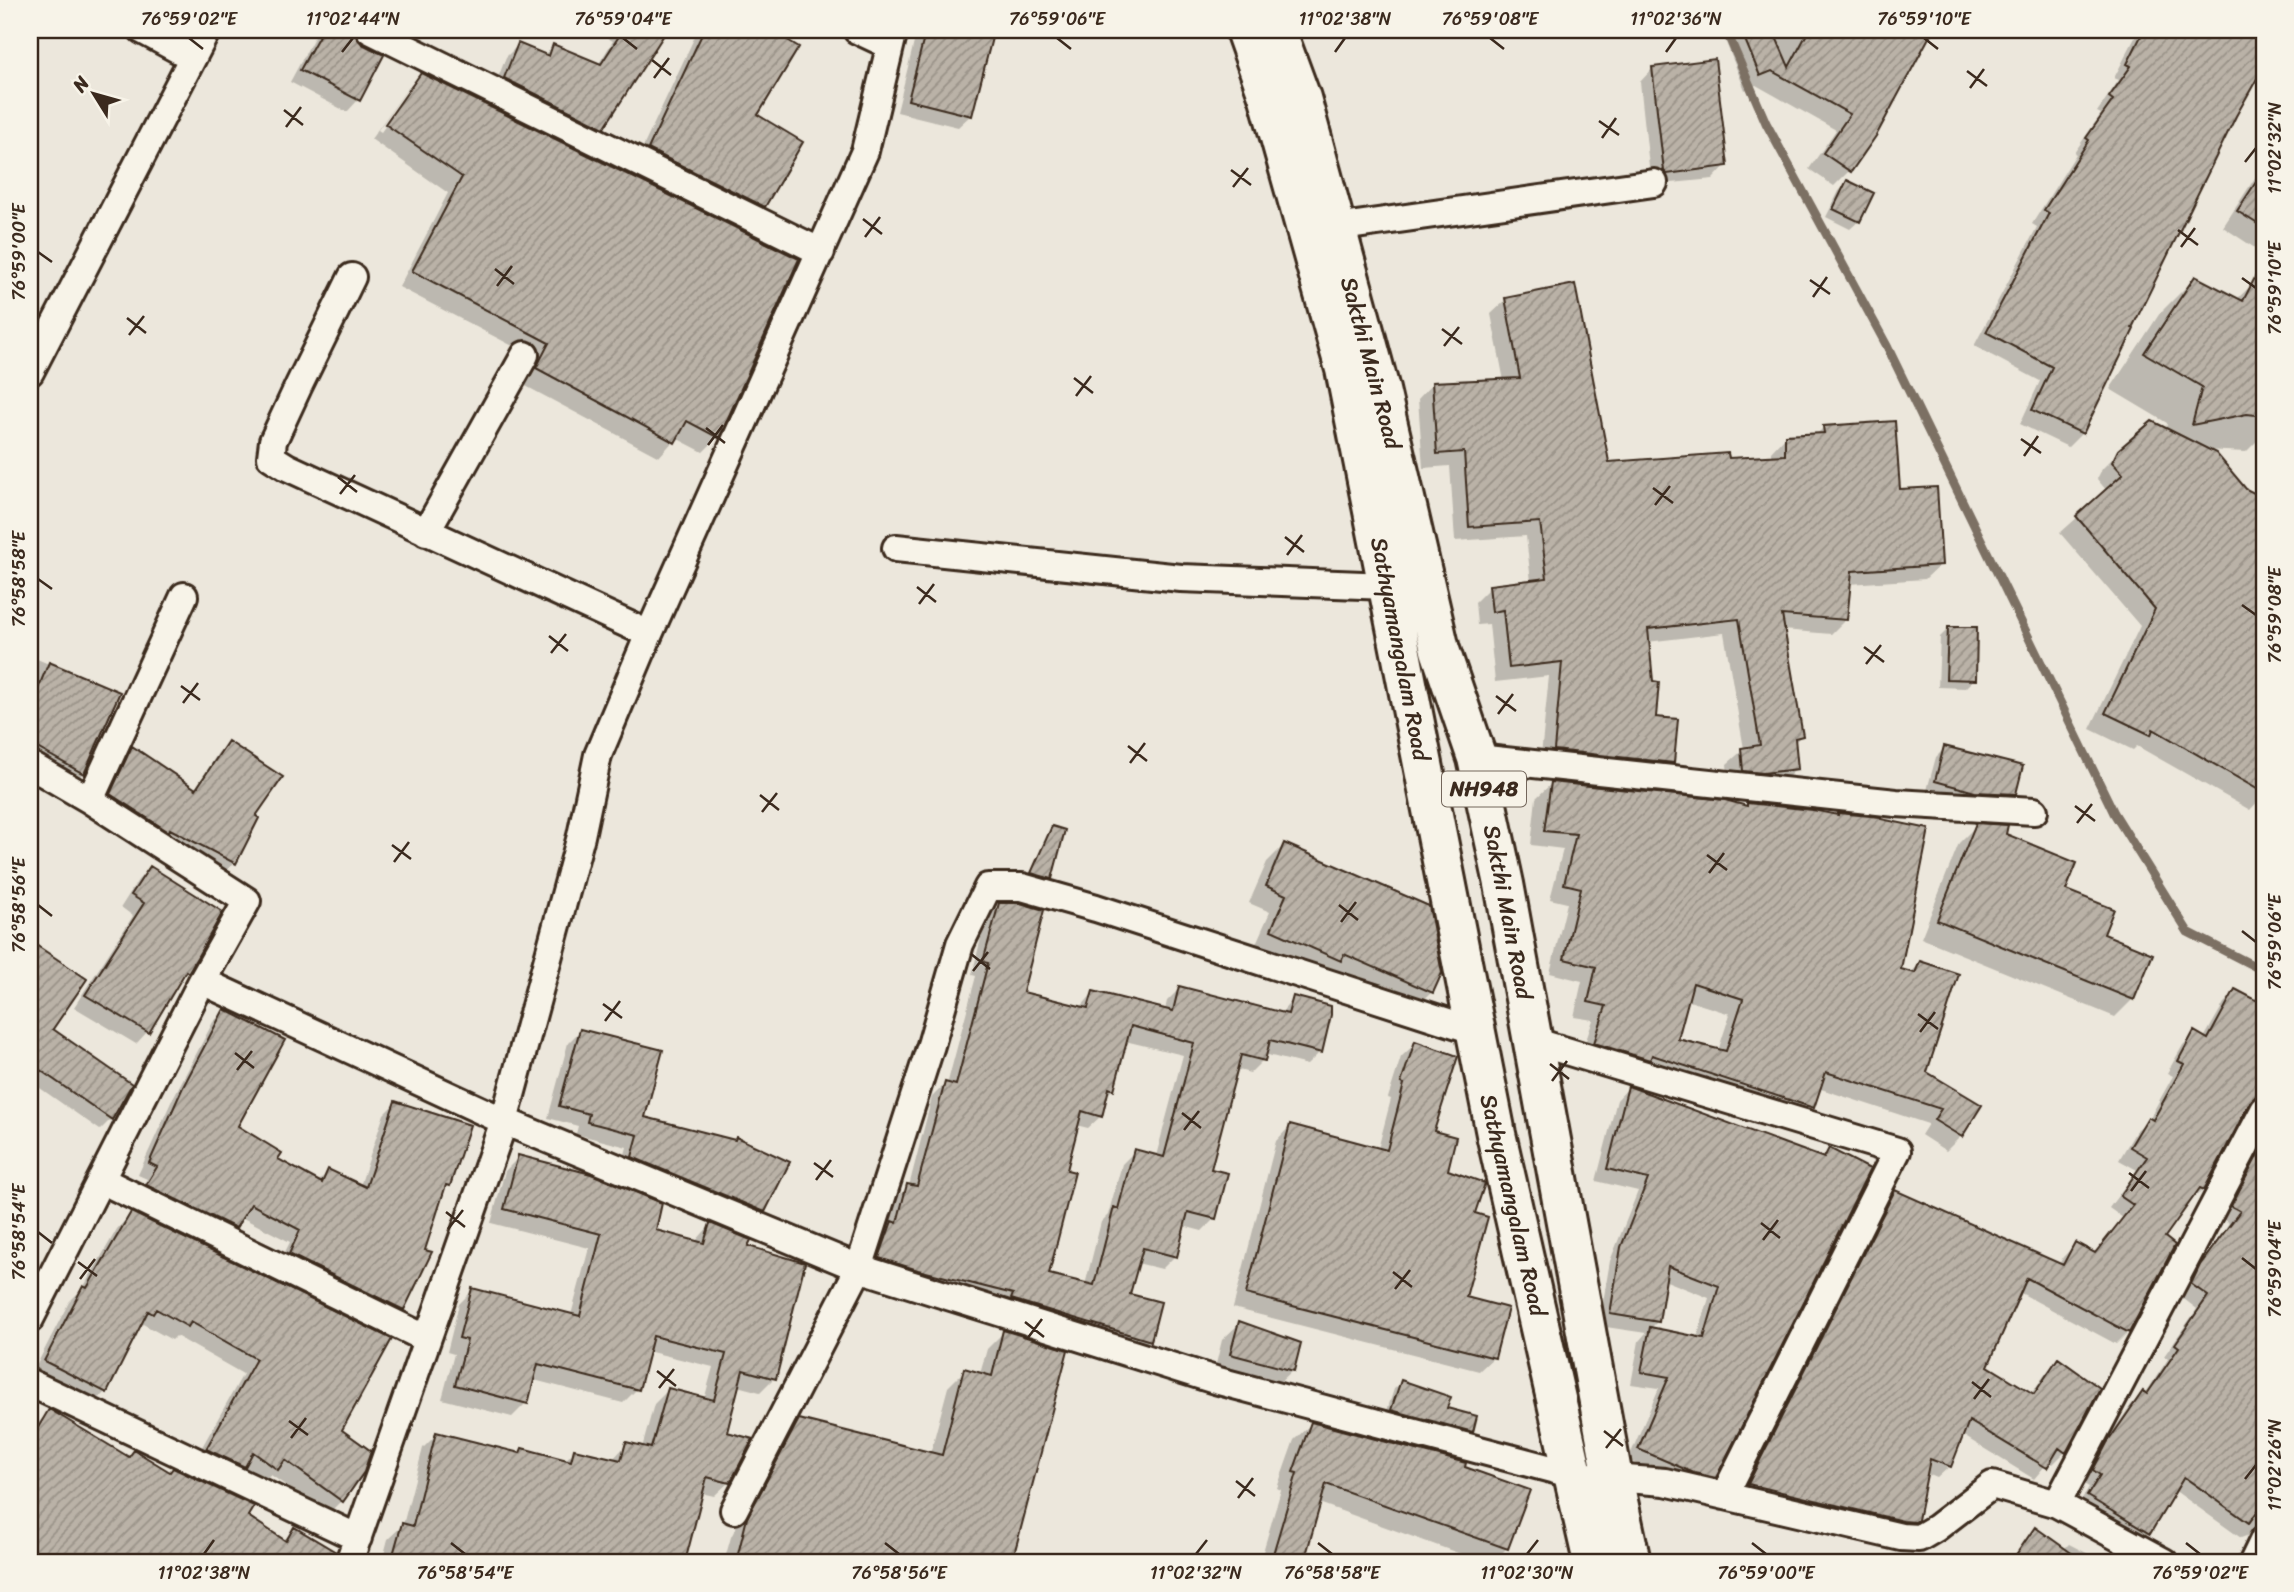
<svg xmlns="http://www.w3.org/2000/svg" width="2294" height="1592" font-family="Sriracha,sans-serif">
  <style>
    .shadow { fill: #0003; fill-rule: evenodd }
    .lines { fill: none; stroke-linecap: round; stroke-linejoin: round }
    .stream { stroke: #7c7064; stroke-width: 9 }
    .building { fill: url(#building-hatch); stroke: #3b2a1e; stroke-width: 2; fill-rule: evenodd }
    .street-casing { stroke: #3b2a1e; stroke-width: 32 }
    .highway-casing { stroke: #3b2a1e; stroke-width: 44 }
    .street { stroke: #f7f3e8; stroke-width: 26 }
    .highway { stroke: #f7f3e8; stroke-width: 38 }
    .ticks { fill: none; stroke: #3b2a1e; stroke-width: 2.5 }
    .labels { text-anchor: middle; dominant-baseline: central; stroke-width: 6; stroke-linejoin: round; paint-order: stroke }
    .shield { fill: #f7f3e8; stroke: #73665b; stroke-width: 2 }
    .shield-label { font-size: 21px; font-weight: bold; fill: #3b2a1e }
    .street-label { font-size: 23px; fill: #3b2a1e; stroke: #f7f3e8 }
    .neatline { fill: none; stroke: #3b2a1e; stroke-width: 2.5 }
    .ticks-label { font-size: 18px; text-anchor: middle; fill: #3b2a1e }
  </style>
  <defs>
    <pattern id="building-hatch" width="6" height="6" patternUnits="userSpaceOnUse" patternTransform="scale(1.75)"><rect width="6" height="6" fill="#bab2a7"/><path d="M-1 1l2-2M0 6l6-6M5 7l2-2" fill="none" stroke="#989187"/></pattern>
  </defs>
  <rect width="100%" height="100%" fill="#ece7dc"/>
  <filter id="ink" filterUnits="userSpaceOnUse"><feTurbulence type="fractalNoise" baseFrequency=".0143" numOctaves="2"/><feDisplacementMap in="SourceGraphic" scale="14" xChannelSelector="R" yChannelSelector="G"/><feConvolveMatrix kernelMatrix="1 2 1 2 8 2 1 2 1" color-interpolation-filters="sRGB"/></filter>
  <g filter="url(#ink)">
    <path class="shadow" d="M140 30H183L169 46Z
      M318 30H353L356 40 382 55 358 100 347 112 290 82Z
      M592 30H665L603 126 590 139 493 91 506 57 518 45 544 56 553 46 598 65 613 41Z
      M698 30H767L797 47 755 116 764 206 751 219 636 162Z
      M917 30H992L971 115 958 127 897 112Z
      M1735 30H1931L1873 134 1849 171 1834 186 1809 169 1836 130 1756 85 1745 90 1725 40Z
      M2139 30H2264V62L2234 115 2129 328 2082 433 2068 447 2020 424 2040 381 1974 346 2037 227 2032 224 2076 154 2074 153 2101 114 2097 112 2119 80 2114 78Z
      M1653 68 1726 165 1713 179 1651 185 1640 82Z
      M421 75 718 437 703 452 676 438 659 457 522 384 536 358 399 287 448 193 371 139 406 90ZM407 89H412L381 132 378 130Z
      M2264 164V254L2223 227Z
      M1848 182 1859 221 1850 229 1826 217 1839 191Z
      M2264 273V434L2246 452 2205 450 2245 491 2264 502V795L2250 810 2137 746 2133 750 2090 729 2140 626 2060 533 2107 491 2097 479 2102 469 2119 452 2166 430 2167 423 2110 389 2160 313 2195 278 2236 300Z
      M1506 300 1608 464 1771 457V452L1785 437 1816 435 1824 427 1898 491 1940 565 1925 579 1849 584 1846 619 1831 634 1783 630 1801 736 1794 743 1797 768 1782 783 1729 785 1727 764 1744 749 1724 633 1647 642 1654 719 1672 762 1657 777 1540 765 1549 676 1495 682 1489 624 1477 625 1475 602 1490 587 1531 582 1526 536 1455 541 1450 466 1423 468 1418 399 1432 384 1504 381 1491 314Z
      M1949 628 1974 679 1965 688 1938 687 1940 637Z
      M30 656 117 693 83 773 72 784 30 760Z
      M228 743 253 817 234 863 224 873 101 805 122 758 133 748 194 790 218 753Z
      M1945 748 2014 793 2006 802 1966 800 1927 790 1936 757Z
      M1551 784 1745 807 1747 805 1899 970 1910 973 1921 963 1925 1073 1961 1136 1946 1151 1921 1135 1928 1124 1818 1088 1813 1107 1798 1121 1580 1058 1593 1020 1574 1017 1582 981 1550 973 1567 903 1550 899 1563 849 1531 845 1536 798ZM1686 1000 1730 1014 1718 1051 1676 1041Z
      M1977 825 2004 835 2064 891 2133 999 2115 1017 1921 938 1959 843Z
      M1053 828 1050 878 1047 882 1029 877 1049 832Z
      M1284 845 1432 992 1414 1009 1254 948 1270 912 1249 903 1267 862Z
      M150 868 187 971 179 979 147 1032 136 1044 74 1007 133 916 121 907 138 880Z
      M999 905 1020 993 1080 1008 1093 993 1165 1010 1167 1001 1180 988 1280 1014 1294 998 1320 1052 1307 1065 1264 1054 1263 1060 1250 1073 1235 1069 1209 1170 1215 1218 1202 1231 1183 1226 1175 1256 1162 1269 1137 1263 1128 1296 1149 1340 1136 1353 867 1270 880 1235 888 1228 895 1199 909 1186 932 1097 945 1084 947 1085 976 976 972 975 986 917ZM1125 1041 1183 1055 1156 1156 1135 1151 1122 1164 1108 1215 1101 1222 1085 1285 1047 1275 1065 1171 1076 1125 1088 1128 1101 1116 1106 1096 1113 1089Z
      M37 948 50 1030 111 1119 100 1130 37 1086 30 1099V955Z
      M2236 991 2264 1006V1113L2260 1108 2246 1107 2203 1189 2191 1201 2189 1200 2163 1237 2128 1332 2116 1344 2019 1292 1986 1367 2031 1394 2046 1373 2058 1361 2065 1452 2053 1464 2049 1461 2034 1479 1962 1435 1950 1466 1937 1478 1925 1473 1916 1520 1904 1532 1737 1496 1883 1204 1896 1192 2059 1265 2063 1257 2075 1245 2094 1254 2123 1218 2109 1208 2137 1170 2119 1160 2136 1131 2149 1119 2173 1076 2167 1073 2183 1045 2195 1033 2204 1038 2224 1003Z
      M225 1011 236 1127 276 1159 318 1182 329 1171 360 1186 384 1114 395 1103 449 1185 442 1192 403 1309 391 1321 278 1266 290 1242 241 1217 223 1239 136 1196 147 1179 138 1175 172 1100 213 1022Z
      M580 1031 643 1119 764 1211 752 1223 621 1169 627 1147 576 1134 578 1126 548 1118 568 1043Z
      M1416 1043 1431 1132 1445 1171 1473 1214 1463 1299 1494 1357 1479 1371 1233 1308 1276 1141 1290 1126 1378 1149 1391 1099 1388 1098 1401 1057Z
      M1628 1088 1821 1159 1830 1151 1714 1477 1702 1489 1682 1484 1628 1460 1659 1388 1631 1384 1639 1341 1646 1333 1599 1326 1610 1261 1638 1191 1596 1181 1617 1100ZM1664 1280 1709 1298 1697 1338 1650 1329 1658 1321Z
      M2264 1135V1542L2259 1537 2249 1535 2241 1538 2174 1490 2149 1533 2136 1545 2076 1509 2089 1487 2082 1483 2095 1457 2131 1405 2143 1393 2145 1394 2168 1359 2164 1356 2197 1309 2180 1296 2189 1279 2229 1223 2221 1218Z
      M519 1157 653 1232 695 1242 710 1225 746 1247 774 1378 760 1392 737 1386 724 1433 729 1482 714 1496 701 1493 684 1562H382L388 1539 403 1525 423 1448 437 1434 518 1455 522 1450 564 1461 575 1451 612 1460 627 1444 642 1448 654 1404 668 1390 704 1400 713 1367 647 1351 637 1389 623 1403 534 1380 526 1403 512 1417 442 1399 454 1354 447 1352 459 1304 473 1290 571 1315 589 1248 491 1223 505 1171Z
      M131 1214 339 1430 341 1501 327 1515 271 1475 262 1483 241 1468 229 1480 193 1463 243 1374 176 1336 172 1340 141 1323 106 1391 91 1406 31 1376 69 1302 83 1288 117 1229Z
      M30 1247 34 1249 30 1259Z
      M1240 1323 1293 1370 1275 1387 1214 1372 1222 1340Z
      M1004 1332 1066 1351 1010 1562H724L731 1537 782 1438 799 1421 930 1454 948 1387 965 1370 980 1374 987 1349Z
      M1402 1382 1445 1409 1471 1431 1464 1438 1385 1417 1394 1389Z
      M49 1412 128 1459 245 1516 284 1540 294 1529 334 1553 332 1562H30V1418L39 1422Z
      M1311 1424 1463 1468 1507 1548 1493 1562H1483L1319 1503 1302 1562H1260L1281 1490 1277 1488 1294 1440Z
      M2035 1530 2063 1550 2069 1544 2102 1561 1996 1562 2006 1553 2012 1558Z"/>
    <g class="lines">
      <path class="stream" d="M1726 30 1766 123 1887 346 2114 813 2188 932 2264 971"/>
    </g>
    <path class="building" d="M322 30H354L357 38 362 44 384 55 360 101 300 70Z
      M623 30H667L604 128 504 78 518 43 549 56 553 44 601 64Z
      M704 30H771L799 47 758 115 803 142 765 207 648 149Z
      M926 30H994L972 116 908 100Z
      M1741 30H1773L1789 67 1809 30H1933L1876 136 1851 172 1823 153 1850 114 1772 71 1760 76Z
      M2144 30H2264V66L2236 116 2132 328 2134 329 2083 434 2032 410 2052 367 1986 332 2049 213 2044 210 2089 140 2086 138 2113 100 2109 97 2131 66 2127 64Z
      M1715 59 1728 166 1667 174 1664 171 1652 67Z
      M421 73 799 259 719 438 687 421 675 443 536 368 549 343 412 271 462 177 385 124Z
      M2264 170V228L2237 211Z
      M1847 180 1874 193 1860 222 1833 209Z
      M2264 260V416L2247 414 2192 425 2202 387 2144 353 2195 276 2243 301Z
      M1575 284 1609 462 1728 453 1729 458 1785 455V435L1824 433 1823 426 1895 421 1900 489 1937 487 1942 565 1852 571 1847 620 1782 615 1803 736 1795 738 1798 769 1763 773 1743 771 1741 748 1760 745 1739 619 1648 629 1653 681 1659 682 1656 717 1678 719 1674 763 1554 750 1562 662 1509 668 1503 610 1492 612 1489 585 1547 578 1540 522 1469 527 1464 452 1437 454 1432 382 1520 378 1505 298Z
      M2152 421 2216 453 2246 489 2264 498V793L2153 729 2151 735 2105 713 2155 609 2076 516 2123 474 2112 462 2118 450Z
      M1948 627H1977L1976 680 1946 679Z
      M49 662 120 692 84 774 30 744V708Z
      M228 741 283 777 256 816 259 818 236 864 170 829 169 832 110 794 132 746 196 789Z
      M1944 746 2023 766 2016 794 1975 792 1935 781Z
      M1551 782 1725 800 1747 806V803L1813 810 1838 815V813L1881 817V819L1929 829 1901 969 1915 973 1920 961 1959 974 1927 1072 1982 1105 1962 1137 1934 1120 1941 1109 1826 1072 1814 1108 1652 1055 1650 1060 1594 1043 1606 1006 1588 1002 1596 967 1564 959 1581 888 1564 884 1576 834 1544 831ZM1693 983 1743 999 1726 1051 1678 1039Z
      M1976 823 2008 825 2006 834 2077 863 2066 890 2114 909 2104 934 2153 954 2134 1000 1937 920Z
      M1052 826 1065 830 1052 879 1031 873Z
      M1284 843 1429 906 1442 973 1433 993 1344 954 1341 961 1271 930 1286 895 1266 886Z
      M150 866 223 912 191 968 188 973 186 971 149 1033 85 995 144 903 131 895Z
      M999 903H1020L1044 910 1023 992 1088 1008 1093 991 1173 1011 1179 986 1288 1014 1293 996 1331 1006V1015L1322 1053 1270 1040 1265 1061 1241 1055 1211 1169 1228 1173 1216 1219 1188 1212 1177 1257 1143 1248 1130 1294 1161 1302 1151 1341 1011 1299 1013 1294 918 1270 879 1258 892 1221 897 1223 907 1184 917 1186 945 1082 956 1085 988 963 983 962ZM1131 1026 1194 1043 1164 1157 1134 1149 1118 1209 1114 1207 1094 1285 1049 1274 1075 1172 1067 1170 1082 1111 1102 1117 1109 1088 1114 1090Z
      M30 941 87 979 53 1029 132 1084 112 1120 30 1063Z
      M2235 989 2264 1004V1094L2256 1096 2250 1102 2204 1190 2200 1188 2165 1237 2175 1245 2129 1333 2027 1278 1988 1366 2034 1394 2058 1358 2100 1388 2066 1453 2059 1448 2047 1468 1969 1421 1951 1467 1930 1459 1918 1520 1915 1522 1903 1521 1748 1484 1895 1190 2063 1265 2075 1242 2095 1253 2133 1205 2120 1196 2147 1157 2130 1147 2148 1117 2153 1120 2184 1064 2178 1061 2194 1031 2208 1039Z
      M224 1009 285 1040 238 1126 282 1153 278 1159 322 1183 328 1169 366 1187 395 1101 470 1125 450 1186 446 1185 425 1250 432 1252 404 1310 289 1254 300 1230 251 1204 236 1228 146 1185 157 1167 149 1163 183 1087Z
      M580 1029 663 1050 645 1117 735 1140 736 1137 790 1162 765 1212 632 1157 638 1135 587 1122 589 1114 559 1106Z
      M1415 1041 1458 1056 1434 1131 1456 1137 1448 1170 1485 1183 1475 1213 1488 1217 1466 1297 1508 1308 1495 1358 1246 1294 1290 1124 1387 1150 1404 1084 1401 1083Z
      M1628 1086 1824 1158 1829 1148 1870 1169 1716 1478 1694 1473 1638 1449 1669 1377 1641 1372 1650 1327 1704 1338 1719 1286 1668 1266 1659 1322 1610 1314 1621 1247 1648 1179 1607 1169Z
      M2264 1143V1502L2249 1523 2184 1477 2150 1534 2087 1496 2100 1475 2093 1470 2107 1443 2143 1391 2147 1394 2179 1347 2175 1344 2208 1296 2191 1284 2200 1265 2240 1211 2231 1206Z
      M518 1155 591 1174 662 1203 656 1230 704 1243 710 1223 751 1240 748 1246 805 1263 776 1379 743 1370 727 1432 753 1439 730 1483 707 1477 685 1562H391L402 1523 413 1526 436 1432 520 1453 522 1448 571 1461 574 1449 621 1460 626 1442 651 1448 668 1388 714 1400 726 1354 653 1336 639 1390 538 1364 528 1404 455 1385 467 1340 459 1338 472 1288 580 1316 601 1234 504 1209Z
      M131 1212 392 1339 342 1430 371 1451 364 1472 343 1502 285 1460 278 1470 253 1452 245 1467 206 1449 256 1359 191 1322 188 1327 156 1309 153 1314 148 1311 107 1393 44 1361 83 1286 87 1288Z
      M1239 1321 1301 1343 1294 1371 1230 1354Z
      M1003 1330 1068 1350 1012 1562H736L747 1518 799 1419 942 1455 964 1368 992 1376Z
      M1401 1380 1451 1397 1447 1408 1477 1416 1473 1432 1391 1410Z
      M49 1409 129 1457 134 1450 170 1472 173 1468 254 1506 248 1516 286 1541 294 1527 336 1552 334 1562H45L30 1556V1441Z
      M1311 1422 1466 1463 1465 1467 1530 1490 1508 1549 1326 1484 1304 1562 1273 1554 1297 1473 1293 1472Z
      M2035 1527 2084 1562H2011Z"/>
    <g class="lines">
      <defs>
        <path id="street" d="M142 30 192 57
          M370 30 821 252
          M857 30 889 45
          M894 30 865 151 649 634 598 755 581 836 504 1121 859 1268 1215 1380 1574 1475 1665 1482 1901 1537 1919 1538 1936 1528 1992 1485 2057 1504 2164 1562
          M1335 228 1654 183
          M352 277 299 385 273 441 271 457 287 467 649 634
          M30 372 207 30
          M426 532 525 355
          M896 548 1181 578 1388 586
          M1477 758 1896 803 2034 811
          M30 765 90 800 247 901 202 981 504 1121 349 1562
          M90 800 184 596
          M1533 1041 1897 1151 1724 1496
          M101 1180 427 1339
          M30 1319 202 981
          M30 1383 358 1538
          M2057 1504 2264 1110
          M734 1510 859 1268 931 1045 960 944 988 887H1022L1096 908 1476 1031
          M2253 1562 2264 1539"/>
        <path id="highway" d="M1245 30 1269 98 1345 369 1496 1134 1593 1562
          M1276 30 1301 98 1380 390 1440 650 1477 758 1504 884 1613 1478 1631 1562"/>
      </defs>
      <use href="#street" class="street-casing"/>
      <use href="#highway" class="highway-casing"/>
      <use href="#street" class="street"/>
      <use href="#highway" class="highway"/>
    </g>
  </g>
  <path class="ticks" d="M189 38 203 49M623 38 637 49M1057 38 1071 49M1490 38 1504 49M1924 38 1938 49M342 52 353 38M1335 52 1345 38M1666 52 1676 38M652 60 671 75M1967 71 1987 86M654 78 669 58M1970 88 1984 69M284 110 303 125M1599 121 1619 135M286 127 301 107M1602 138 1616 118M2245 162 2256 148M1231 170 1251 185M1233 187 1248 168M863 219 882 234M2178 230 2198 245M865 237 880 217M2181 247 2195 228M38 252 52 262M495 269 514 284M2242 278 2256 288M1810 280 1830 294M497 286 512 266M1813 297 1827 277M127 318 146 333M1442 329 1462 344M129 335 144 316M1444 346 1459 327M1074 378 1093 393M1076 396 1091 376M706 428 725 443M2021 439 2041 453M708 445 723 425M2024 456 2038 436M338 477 357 492M1653 488 1673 503M340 494 355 475M1655 505 1670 486M1285 537 1304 552M1287 555 1302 535M38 579 52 589M917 587 936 602M919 604 934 584M2242 605 2256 615M549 636 568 651M1864 647 1884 662M551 653 566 634M1866 664 1881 645M181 686 200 700M1496 696 1516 711M183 703 198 683M1498 714 1513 694M1128 746 1147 761M1130 763 1145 743M760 795 779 810M2075 806 2095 821M762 812 777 793M2077 823 2092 804M392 845 411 859M1707 855 1727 870M394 862 409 842M1709 873 1724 853M38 905 52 916M1339 905 1358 920M1341 922 1356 902M2242 931 2256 942M971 954 990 969M973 971 988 952M603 1004 622 1018M1918 1014 1938 1029M605 1021 620 1001M1920 1032 1935 1012M235 1053 254 1068M1550 1064 1569 1079M237 1070 252 1051M1552 1081 1567 1061M1182 1113 1201 1128M1184 1130 1199 1111M814 1163 833 1177M2129 1173 2149 1188M816 1180 831 1160M2131 1191 2146 1171M446 1212 465 1227M1761 1223 1780 1238M448 1229 463 1210M38 1232 52 1243M1763 1240 1778 1220M2242 1258 2256 1269M78 1262 97 1276M1393 1272 1412 1287M80 1279 95 1259M1395 1289 1410 1270M1025 1322 1044 1337M1027 1339 1042 1319M657 1371 676 1386M1972 1382 1991 1397M659 1388 674 1369M1974 1399 1989 1379M289 1421 308 1435M1604 1431 1623 1446M291 1438 306 1418M1606 1448 1621 1429M2245 1479 2256 1465M1236 1481 1255 1496M1238 1498 1253 1478M451 1543 465 1554M885 1543 899 1554M1318 1543 1332 1554M1752 1543 1766 1554M2186 1543 2200 1554M204 1554 214 1540M1196 1554 1207 1540M1527 1554 1538 1540"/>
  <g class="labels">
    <rect class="shield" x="1442" y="771.5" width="84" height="35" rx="5"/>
    <g class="shield-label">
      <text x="1484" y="789">NH948</text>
    </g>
    <g class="street-label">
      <text transform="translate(1371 363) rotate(75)">Sakthi Main Road</text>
      <text transform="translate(1400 649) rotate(79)">Sathyamangalam Road</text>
      <text transform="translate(1508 912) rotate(79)">Sakthi Main Road</text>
      <text transform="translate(1513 1205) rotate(77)">Sathyamangalam Road</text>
    </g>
  </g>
  <rect width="2294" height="1592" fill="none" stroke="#f7f3e8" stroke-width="77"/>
  <g transform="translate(94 94) rotate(307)" stroke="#f7f3e8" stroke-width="5" paint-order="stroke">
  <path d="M0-5L12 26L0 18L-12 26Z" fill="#3b2a1e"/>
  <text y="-10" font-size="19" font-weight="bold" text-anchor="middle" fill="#3b2a1e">N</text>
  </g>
  <rect x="38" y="38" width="2218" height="1516" class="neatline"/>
  <g class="ticks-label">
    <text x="189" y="25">76°59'02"E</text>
    <text x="353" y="25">11°02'44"N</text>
    <text x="623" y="25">76°59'04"E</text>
    <text x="1057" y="25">76°59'06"E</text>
    <text x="1345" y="25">11°02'38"N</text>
    <text x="1490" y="25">76°59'08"E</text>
    <text x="1676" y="25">11°02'36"N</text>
    <text x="1924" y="25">76°59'10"E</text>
    <text transform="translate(2275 148) rotate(-90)" y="6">11°02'32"N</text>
    <text transform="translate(19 252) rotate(-90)" y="6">76°59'00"E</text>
    <text transform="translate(2275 288) rotate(-90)" y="6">76°59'10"E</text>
    <text transform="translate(19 579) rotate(-90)" y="6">76°58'58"E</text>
    <text transform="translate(2275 615) rotate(-90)" y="6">76°59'08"E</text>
    <text transform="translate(19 905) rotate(-90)" y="6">76°58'56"E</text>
    <text transform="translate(2275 942) rotate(-90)" y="6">76°59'06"E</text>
    <text transform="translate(19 1232) rotate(-90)" y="6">76°58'54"E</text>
    <text transform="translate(2275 1269) rotate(-90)" y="6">76°59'04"E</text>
    <text transform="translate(2275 1465) rotate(-90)" y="6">11°02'26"N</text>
    <text x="204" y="1579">11°02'38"N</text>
    <text x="465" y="1579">76°58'54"E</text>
    <text x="899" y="1579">76°58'56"E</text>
    <text x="1196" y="1579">11°02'32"N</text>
    <text x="1332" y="1579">76°58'58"E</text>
    <text x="1527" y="1579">11°02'30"N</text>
    <text x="1766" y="1579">76°59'00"E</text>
    <text x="2200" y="1579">76°59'02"E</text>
  </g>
</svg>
